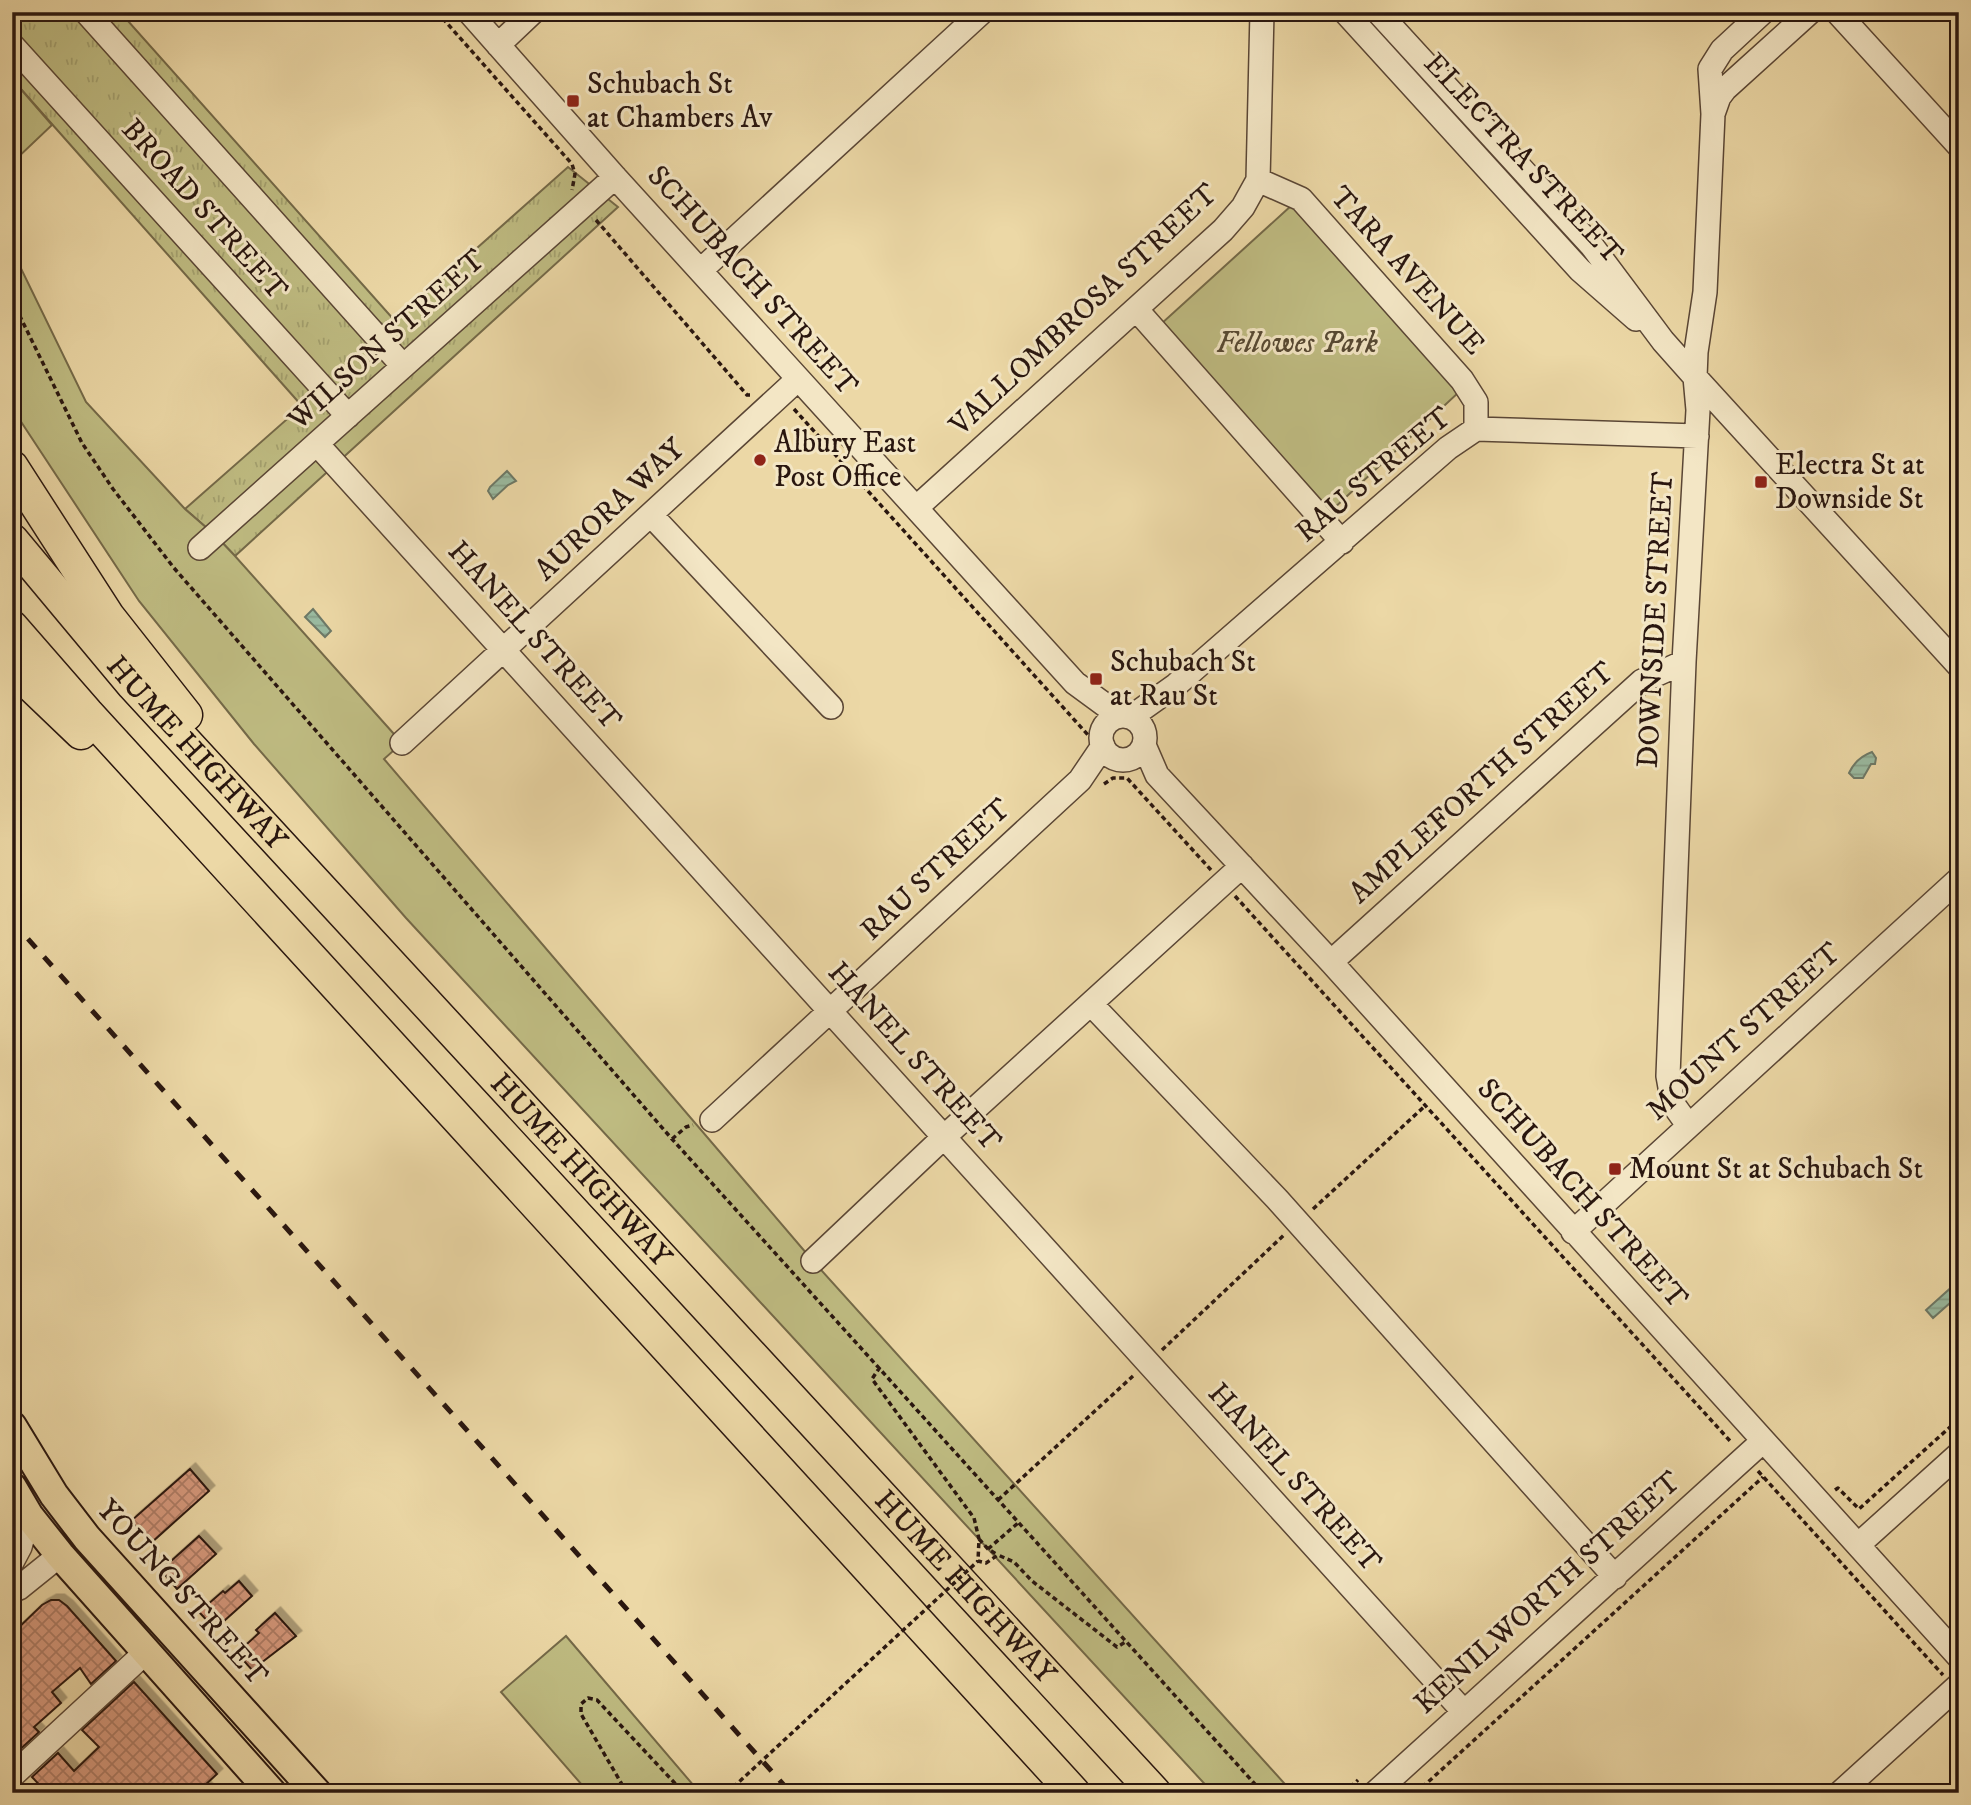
<svg xmlns="http://www.w3.org/2000/svg" width="1971" height="1805" font-family="'IM FELL DW Pica',serif">
  <style>
    .grass { fill: url(#grass-tufts); stroke: #746948; stroke-width: 2 }
    .green { fill: #bfbc82; stroke: #746948; stroke-width: 2 }
    .water { fill: url(#water-rules); stroke: #6d7967; stroke-width: 2 }
    .building { fill: url(#building-cross-hatch); stroke: #29160f; stroke-width: 2; filter: url(#shadow) }
    .lines { fill: none; stroke-linecap: round; stroke-linejoin: round }
    .minor-casing { stroke: #5a4635; stroke-width: 26 }
    .major-casing { stroke: #29160f; stroke-width: 32 }
    .highway-casing { stroke: #29160f; stroke-width: 35 }
    .path { stroke: #29160f; stroke-width: 3.5; stroke-dasharray: 5 3.5; stroke-linecap: butt }
    .minor { stroke: #f3e6c5; stroke-width: 23 }
    .major { stroke: #ecd8a6; stroke-width: 28 }
    .highway { stroke: #ecd8a6; stroke-width: 32 }
    .rail { stroke: #29160f; stroke-width: 5; stroke-dasharray: 12 12; stroke-linecap: butt }
    .path-bridge { stroke: #29160f; stroke-width: 3.5; stroke-dasharray: 5 3.5; stroke-linecap: butt }
    .poi-dot { fill: #8f2418; stroke: #f3e6c5; stroke-width: 2.5 }
    .labels { text-anchor: middle; dominant-baseline: central; stroke-width: 6; stroke-linejoin: round; paint-order: stroke }
    .poi-label { font-size: 30px; fill: #29160f; stroke: #f3e6c5; text-anchor: start }
    .street-label { font-size: 30px; fill: #29160f; stroke: #f3e6c5 }
    .park-label { font-size: 30px; font-style: italic; fill: #564832; stroke: #f3e6c5 }
  </style>
  <defs>
    <pattern id="grass-tufts" width="24" height="20" patternUnits="userSpaceOnUse" patternTransform="scale(1.75)"><rect width="24" height="20" fill="#bfbc82"/><path d="M3 7l-1-3M5 7V3M7 7l1-3M15 17l-1-3M17 17v-4M19 17l1-3" fill="none" stroke="#a4a16f"/></pattern>
    <pattern id="water-rules" width="6" height="5" patternUnits="userSpaceOnUse" patternTransform="scale(1.75)"><rect width="6" height="5" fill="#9abba1"/><path d="M0 2.5h6" fill="none" stroke="#85a089"/></pattern>
    <pattern id="building-cross-hatch" width="8" height="8" patternUnits="userSpaceOnUse" patternTransform="scale(1.75)"><rect width="8" height="8" fill="#d7997d"/><path d="M0 0l8 8M0 8l8-8" fill="none" stroke="#ae7c65"/></pattern>
    <filter id="shadow"><feDropShadow dx="5.5" dy="-5.5" stdDeviation="0" flood-color="#0004"/></filter>
  </defs>
  <rect width="100%" height="100%" fill="#ecd8a6"/>
  <filter id="stains"><feTurbulence type="fractalNoise" baseFrequency=".00286" numOctaves="4"/><feColorMatrix values="0 0 0 0 .2 0 0 0 0 .09 0 0 0 0 .02 0 0 0 .5 -.17"/></filter>
  <radialGradient id="worn" r=".72"><stop offset=".6" stop-color="#630" stop-opacity="0"/><stop offset="1" stop-color="#630" stop-opacity=".3"/></radialGradient>
  <path class="grass" d="M12 12H120L395 321 568 167 618 207 235 556 216 536 185 509 302 406 12 79Z"/>
  <path class="green" d="M12 79 52 125 12 163Z
    M1292 205 1459 392 1331 511 1161 324Z
    M12 250 86 402 185 509 216 536 235 556 402 743 384 759 813 1261 1293 1793H1213L406 918 254 744 139 601 12 408Z
    M566 1636 700 1793H589L501 1692Z"/>
  <path class="water" d="M507 471 516 481 508 485 493 499 488 491 490 487Z
    M313 609 331 631 325 637 305 617Z
    M1872 752 1876 758 1875 764H1871L1863 778H1854L1849 773C1854 762 1861 756 1872 752Z
    M1954 1285 1959 1290V1295L1933 1318 1926 1310Z"/>
  <path class="building" d="M190 1469 209 1491 151 1543 131 1521Z
    M199 1536 216 1554 177 1589 161 1570Z
    M239 1581 252 1596 215 1629 199 1612 223 1591 225 1593Z
    M51 1600H59L67 1606 116 1661 91 1684 80 1668 52 1692 61 1703 34 1727 39 1732 13 1756 12 1634 42 1605Z
    M275 1613 296 1636 252 1670 237 1653 259 1633 256 1630Z
    M134 1682 217 1774 204 1786 211 1793H47L32 1777 58 1753 74 1771 99 1747 82 1730Z"/>
  <g class="lines">
    <defs>
      <path id="minor" d="M86 12 403 366
        M469 12 615 177 1075 683 1120 716
        M1345 12 1580 270 1636 319
        M1378 12 1592 246 1663 341 1695 377 1959 666
        M1837 12 1959 146
        M12 45 348 416
        M498 45 533 12
        M1713 114 1719 97 1725 89 1810 12
        M1258 180 1301 199 1462 380 1476 402V429
        M701 270 982 12
        M1136 309 1342 542
        M317 444 1464 1712
        M916 508 1223 230 1243 207 1258 180 1262 12
        M651 515 831 707
        M200 548 615 177
        M1101 738a22 22 0 1 1 44 0a22 22 0 1 1-44 0Z
        M1131 717 1176 685 1448 448 1476 429 1697 436
        M402 743 798 379
        M1144 745 1157 775 1331 962 1959 1657
        M1331 962 1642 681 1684 662
        M1091 1004 1277 1199 1615 1577
        M712 1120 1080 780 1103 746
        M1688 1125 1673 1104 1668 1076 1684 662 1698 410 1695 377 1696 352 1705 292 1713 114 1710 69 1722 50 1763 12
        M1573 1232 1959 879
        M813 1261 944 1137 1242 866
        M1858 1545 1959 1454
        M12 1562 20 1547 29 1516
        M12 1591 19 1588 60 1555
        M12 1776 146 1652
        M1375 1793 1763 1441
        M1840 1793 1959 1685"/>
      <path id="major" d="M12 1426 54 1495 87 1538 317 1793
        M12 1487 29 1516 60 1555 272 1793"/>
      <g id="highway">
        <path d="M12 467 108 616 186 715"/>
        <path id="s1" d="M12 540 133 685 1155 1793"/>
        <path d="M12 627 87 713 1074 1793"/>
        <path d="M12 667 81 733"/>
      </g>
    </defs>
    <use href="#minor" class="minor-casing"/>
    <use href="#major" class="major-casing"/>
    <use href="#highway" class="highway-casing"/>
    <path class="path" d="M437 12 572 164 575 174 572 190
      M596 220 747 395H750
      M12 300 82 443 113 489 174 568 672 1139 1263 1793
      M794 409 1088 735
      M1104 784 1113 778H1127L1211 870
      M1235 896 1731 1442
      M672 1139 686 1127 693 1125
      M1313 1209 1426 1105
      M1162 1350 1284 1235
      M880 1367 872 1379 974 1518 979 1539 978 1561 986 1563 998 1555 1014 1562 1032 1581 1117 1647 1127 1641
      M1758 1471 1943 1675
      M1835 1490 1838 1488 1859 1509 1959 1419
      M998 1500 1133 1376
      M979 1539 988 1549 998 1555
      M988 1549 1018 1523
      M627 1793 581 1714V1704L588 1698 597 1700 684 1793
      M1344 1793 1358 1780
      M1416 1793 1763 1477"/>
    <use href="#minor" class="minor"/>
    <use href="#major" class="major"/>
    <use href="#highway" class="highway"/>
    <path class="rail" d="M12 921 791 1793"/>
    <path class="path-bridge" d="M727 1793 978 1561"/>
  </g>
  <g class="poi-dot">
    <rect x="566" y="94" width="14" height="14" rx="3.5"/>
    <circle cx="760" cy="460" r="7"/>
    <rect x="1754" y="475" width="14" height="14" rx="3.5"/>
    <rect x="1089" y="672" width="14" height="14" rx="3.5"/>
    <rect x="1608" y="1162" width="14" height="14" rx="3.5"/>
  </g>
  <g class="labels">
    <g class="poi-label">
      <text x="587" y="84">Schubach St<tspan x="587" dy="34">at Chambers Av</tspan></text>
      <text x="774" y="443">Albury East<tspan x="774" dy="34">Post Office</tspan></text>
      <text x="1775" y="465">Electra St at<tspan x="1775" dy="34">Downside St</tspan></text>
      <text x="1110" y="662">Schubach St<tspan x="1110" dy="34">at Rau St</tspan></text>
      <text x="1629" y="1169">Mount St at Schubach St</text>
    </g>
    <g class="street-label">
      <text transform="translate(1523 159) rotate(47)">ELECTRA STREET</text>
      <text transform="translate(204 210) rotate(48)">BROAD STREET</text>
      <text transform="translate(1407 271) rotate(48)">TARA AVENUE</text>
      <text transform="translate(752 281) rotate(48)">SCHUBACH STREET</text>
      <text transform="translate(1084 310) rotate(-43)">VALLOMBROSA STREET</text>
      <text transform="translate(387 340) rotate(-42)">WILSON STREET</text>
      <text transform="translate(1374 475) rotate(-40)">RAU STREET</text>
      <text transform="translate(610 510) rotate(-43)">AURORA WAY</text>
      <text transform="translate(1656 620) rotate(-87)">DOWNSIDE STREET</text>
      <text transform="translate(534 636) rotate(48)">HANEL STREET</text>
      <text stroke="none"><textPath href="#s1" startOffset="282">HUME HIGHWAY</textPath></text>
      <text transform="translate(1482 783) rotate(-42)">AMPLEFORTH STREET</text>
      <text transform="translate(936 870) rotate(-43)">RAU STREET</text>
      <text transform="translate(1744 1032) rotate(-42)">MOUNT STREET</text>
      <text transform="translate(914 1057) rotate(48)">HANEL STREET</text>
      <text stroke="none"><textPath href="#s1" startOffset="849">HUME HIGHWAY</textPath></text>
      <text transform="translate(1582 1194) rotate(48)">SCHUBACH STREET</text>
      <text transform="translate(1294 1478) rotate(48)">HANEL STREET</text>
      <text stroke="none"><textPath href="#s1" startOffset="1416">HUME HIGHWAY</textPath></text>
      <text transform="translate(182 1593) rotate(48)">YOUNG STREET</text>
      <text transform="translate(1548 1593) rotate(-42)">KENILWORTH STREET</text>
    </g>
    <g class="park-label">
      <text x="1297" y="343">Fellowes Park</text>
    </g>
  </g>
  <rect width="1971" height="1805" fill="none" stroke="#ecd8a6" stroke-width="42"/>
  <rect x="14" y="14" width="1943" height="1777" fill="none" stroke="#29160f" stroke-width="3.5"/>
  <rect x="21" y="21" width="1929" height="1763" fill="none" stroke="#29160f" stroke-width="2"/>
  <rect width="100%" height="100%" filter="url(#stains)"/>
  <rect width="100%" height="100%" fill="url(#worn)"/>
</svg>
